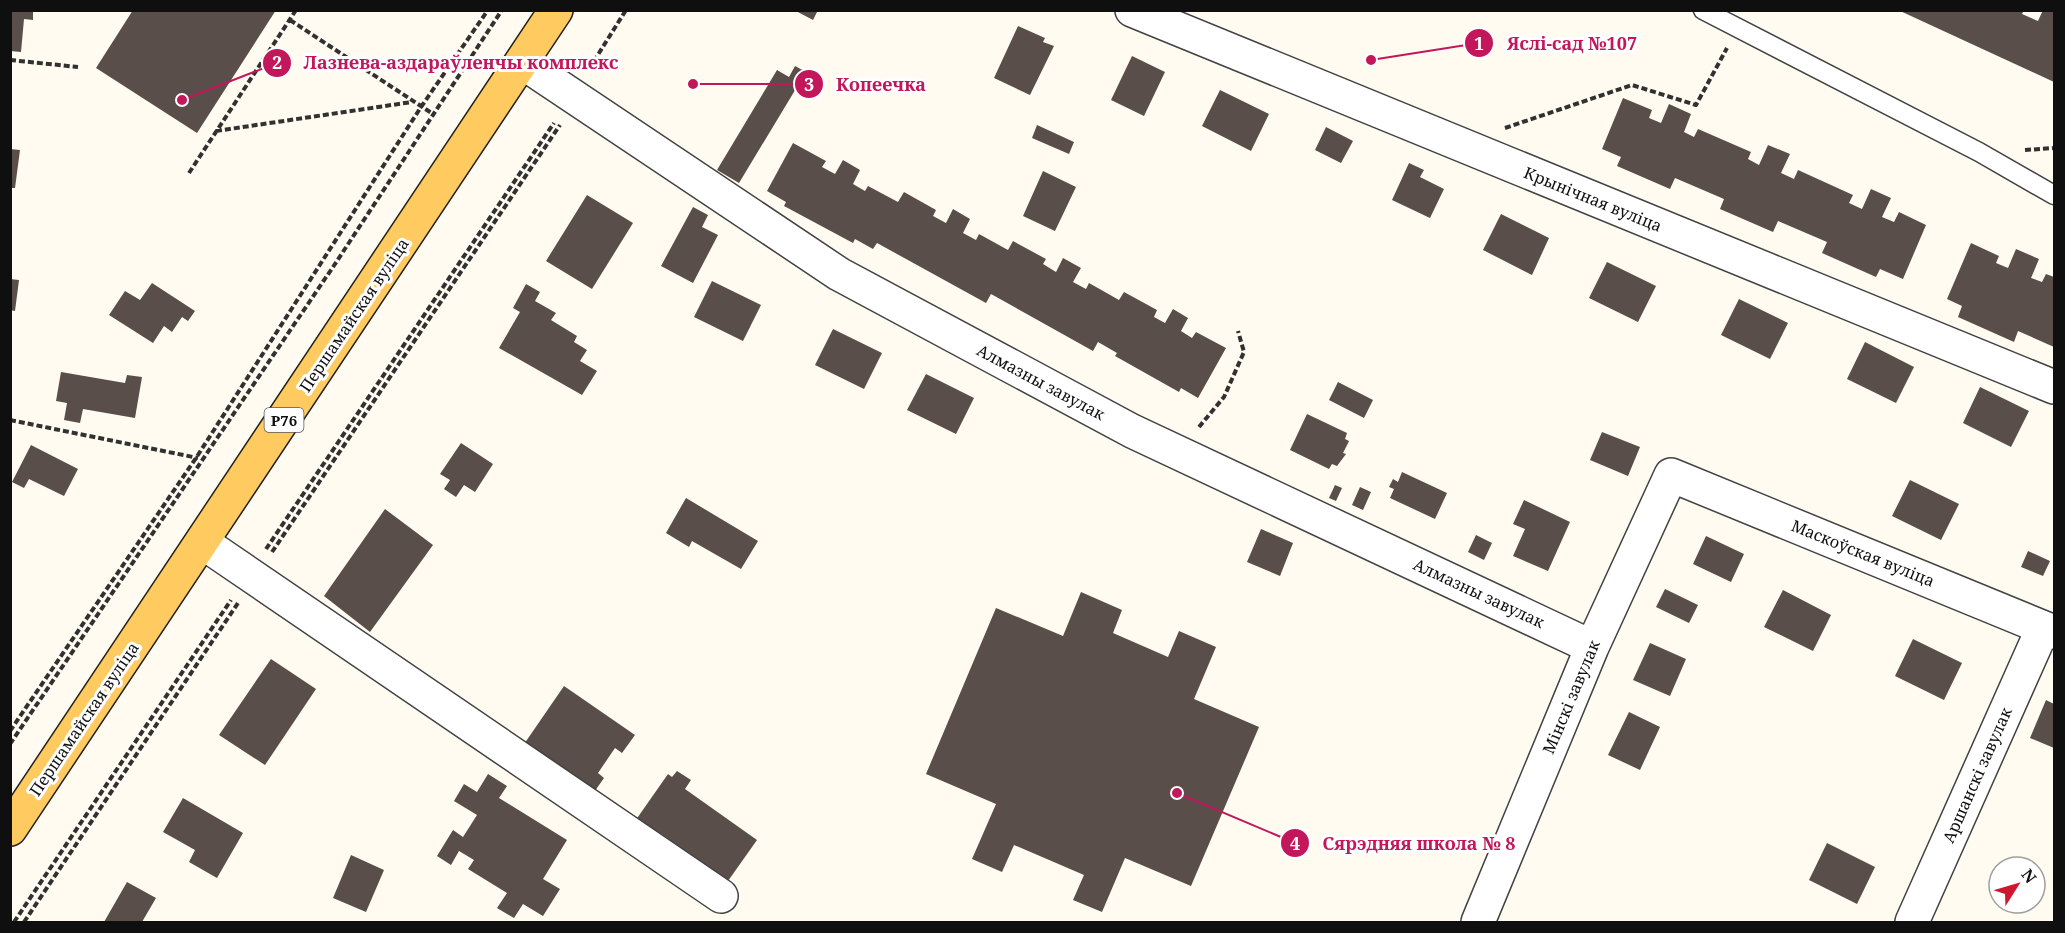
<svg xmlns="http://www.w3.org/2000/svg" width="2065" height="933" font-family="'Noto Serif',serif">
  <style>
    .building { fill: #594e4a }
    .lines { fill: none; stroke-linecap: round; stroke-linejoin: round }
    .lane-casing { stroke: #424242; stroke-width: 21 }
    .street-casing { stroke: #424242; stroke-width: 36 }
    .primary-casing { stroke: #202020; stroke-width: 36 }
    .path { stroke: #313131; stroke-width: 4; stroke-dasharray: 6 3; stroke-linecap: butt }
    .lane { stroke: #fff; stroke-width: 18 }
    .street { stroke: #fff; stroke-width: 33 }
    .primary { stroke: #ffcb61; stroke-width: 33 }
    .labels { text-anchor: middle; dominant-baseline: central; stroke-width: 6; stroke-linejoin: round; paint-order: stroke }
    .shield { fill: #fff; stroke: #575757; stroke-width: 1.5 }
    .shield-label { font-size: 15px; font-weight: bold; fill: #0f0f0f }
    .street-label { font-size: 16px; fill: #0f0f0f; stroke: #fff }
    .leader { fill: none; stroke: #c2185b; stroke-width: 2 }
    .callout-dot { fill: #c2185b; stroke: #fff; stroke-width: 2 }
    .mark-label { font-size: 18px; text-anchor: middle; font-weight: bold; fill: #fff }
    .callout-label { font-size: 18px; text-anchor: middle; font-weight: bold; fill: #c2185b; stroke: #fff; stroke-width: 6; stroke-linejoin: round; paint-order: stroke }
  </style>
  <rect width="100%" height="100%" fill="#fffbf1"/>
  <path class="building" d="M10 10H33V20L24 19 21 52 10 51Z
    M133 10H276L197 133 96 68Z
    M794 10H818L813 20Z
    M1898 10H2024L2022 14 2038 21 2043 10 2054 12V82Z
    M1018 26 1045 38 1043 42 1054 46 1030 95 994 78Z
    M1132 56 1165 72 1144 116 1111 100Z
    M795 66 806 72 739 183 717 170 777 70 789 77Z
    M1220 90 1269 114 1251 151 1202 126Z
    M1623 98 1652 110 1649 118 1661 123 1669 104 1691 114 1684 132 1694 137 1698 129 1751 152 1748 159 1759 165 1768 145 1790 154 1781 173 1794 179 1798 170 1853 195 1849 203 1862 209 1871 189 1891 198 1882 217 1894 222 1899 212 1926 225 1903 279 1880 269 1876 277 1822 253 1827 242 1778 221 1773 232 1720 209 1724 199 1675 178 1670 189 1617 166 1621 157 1602 149Z
    M1037 125 1074 142 1069 154 1032 138Z
    M1326 127 1353 141 1341 163 1315 150Z
    M793 143 826 161 822 167 835 174 843 160 860 170 853 184 865 191 868 186 898 202 904 192 936 210 933 216 946 223 953 209 970 219 963 233 976 240 979 234 1008 250 1013 241 1046 259 1043 264 1056 272 1063 258 1081 268 1073 282 1086 289 1089 283 1119 300 1124 292 1157 310 1154 317 1165 323 1173 309 1188 318 1181 331 1192 338 1196 332 1226 348 1198 398 1181 388 1179 392 1115 356 1117 353 1098 342 1093 351 991 294 986 303 877 243 873 249 855 239 853 243 784 206 786 202 767 191Z
    M10 149 20 150 15 188H10Z
    M1409 163 1424 170 1420 177 1444 189 1430 218 1392 200Z
    M1043 171 1076 187 1055 231 1023 216Z
    M587 195 633 223 592 289 546 261Z
    M693 207 708 215 702 227 718 235 693 283 661 266Z
    M1501 214 1549 238 1532 275 1483 250Z
    M1971 243 1999 256 1996 263 2008 268 2016 249 2039 259 2031 278 2042 282 2046 274 2054 277V347L2018 331 2014 342 1958 317 1962 306 1947 299Z
    M1607 262 1656 286 1638 322 1589 298Z
    M10 279 19 280 15 311 10 310Z
    M712 281 761 305 743 341 694 317Z
    M152 283 195 311 188 321 182 317 172 332 164 326 153 343 109 315 125 291 140 300Z
    M526 284 540 292 535 301 556 313 551 320 577 336 574 342 587 350 580 361 597 371 582 395 499 348 520 312 513 308Z
    M1739 299 1788 323 1770 359 1721 335Z
    M833 329 882 353 864 389 815 365Z
    M1865 342 1914 367 1896 403 1847 379Z
    M61 372 125 383 127 375 142 377 135 418 83 409 80 423 64 420 67 403 56 401Z
    M926 374 974 398 956 434 907 410Z
    M1338 382 1373 400 1364 418 1329 400Z
    M1980 387 2029 411 2011 447 1963 423Z
    M1307 414 1347 433 1345 439 1349 441 1343 453 1346 454 1337 466 1332 464 1329 469 1290 450Z
    M1602 432 1640 447 1628 476 1590 460Z
    M461 443 493 464 475 492 464 485 456 497 444 489 450 480 440 474Z
    M31 445 78 469 64 496 29 479 24 488 12 482Z
    M1402 472 1447 493 1435 519 1390 498 1394 489 1389 487 1393 479 1398 482Z
    M1910 480 1959 504 1941 540 1892 516Z
    M1335 485 1342 488 1336 501 1329 498Z
    M1360 487 1371 492 1363 510 1352 505Z
    M686 498 758 541 741 569 692 541 689 547 666 533Z
    M1524 500 1570 522 1548 571 1513 556 1525 529 1513 524Z
    M385 509 433 545 370 632 324 596Z
    M1261 529 1293 543 1280 576 1247 562Z
    M1476 535 1492 543 1484 560 1468 552Z
    M1706 536 1744 554 1731 582 1693 564Z
    M2028 551 2050 561 2043 576 2021 567Z
    M1665 589 1698 605 1689 623 1656 607Z
    M1783 590 1831 615 1813 651 1764 627Z
    M1081 592 1122 610 1113 633 1168 657 1179 631 1216 647 1194 699 1259 727 1191 886 1125 858 1102 912 1073 900 1084 875 1014 845 1002 872 972 859 996 804 926 774 996 608 1063 636Z
    M1913 639 1962 663 1944 700 1895 676Z
    M1650 643 1686 659 1670 696 1633 680Z
    M271 659 316 689 265 765 219 735Z
    M564 686 635 735 622 753 615 748 598 773 604 778 590 798 520 750Z
    M2046 700 2054 704V748L2030 738Z
    M1629 712 1660 727 1640 770 1608 755Z
    M677 771 691 780 685 789 757 840 728 881 660 833 655 839 633 824 668 774 672 777Z
    M488 774 507 786 499 798 567 840 543 879 560 889 543 916 523 904 514 918 497 908 507 893 468 869 474 860 459 851 451 865 437 856 453 830 463 837 477 815 454 801 464 784 477 792Z
    M183 798 243 833 217 878 189 862 195 850 163 832Z
    M1827 843 1875 867 1857 904 1809 880Z
    M351 855 384 870 366 912 333 898Z
    M127 882 156 898 142 922H104Z"/>
  <g class="lines">
    <defs>
      <path id="lane" d="M1703 10 1979 152 2054 195"/>
      <path id="street" d="M1132 10 2054 387
        M522 62 839 274 1132 431 1592 647
        M202 542 721 896
        M1478 922 1592 647 1671 475 2054 632
        M1912 922 2043 628"/>
      <path id="primary" d="M10 829 556 10"/>
    </defs>
    <use href="#lane" class="lane-casing"/>
    <use href="#street" class="street-casing"/>
    <use href="#primary" class="primary-casing"/>
    <path class="path" d="M290 20 433 114
      M10 60 78 67
      M589 69 626 10
      M1505 128 1632 85 1696 105 1727 48
      M216 131 412 102
      M2025 150 2054 148
      M189 173 296 10
      M10 420 198 458
      M1199 427 1224 397 1244 352 1238 331
      M266 549 554 123
      M272 552 560 125
      M10 731 196 458 421 107 488 10
      M10 744 333 267 502 10
      M14 922 231 600
      M24 922 238 603"/>
    <use href="#lane" class="lane"/>
    <use href="#street" class="street"/>
    <use href="#primary" class="primary"/>
  </g>
  <g class="labels">
    <rect class="shield" x="264.5" y="408" width="39" height="24" rx="4.5"/>
    <g class="shield-label">
      <text x="284" y="420">Р76</text>
    </g>
    <g class="street-label">
      <text transform="translate(1593 199) rotate(22)">Крынічная вуліца</text>
      <text transform="translate(354 315) rotate(-56)">Першамайская вуліца</text>
      <text transform="translate(1041 382) rotate(28)">Алмазны завулак</text>
      <text transform="translate(1863 553) rotate(22)">Маскоўская вуліца</text>
      <text transform="translate(1479 593) rotate(25)">Алмазны завулак</text>
      <text transform="translate(1571 697) rotate(-67)">Мінскі завулак</text>
      <text transform="translate(84 719) rotate(-56)">Першамайская вуліца</text>
      <text transform="translate(1977 775) rotate(-66)">Аршанскі завулак</text>
    </g>
  </g>
  <path class="leader" d="M1371 60L1479 43M182 100L277 63M693 84L809 84M1177 793L1295 843"/>
  <g class="callout-dot">
    <circle cx="1371" cy="60" r="6"/>
    <circle cx="182" cy="100" r="6"/>
    <circle cx="693" cy="84" r="6"/>
    <circle cx="1177" cy="793" r="6"/>
    <circle cx="1479" cy="43" r="15"/>
    <circle cx="277" cy="63" r="15"/>
    <circle cx="809" cy="84" r="15"/>
    <circle cx="1295" cy="843" r="15"/>
  </g>
  <g class="mark-label">
    <text x="1479" y="50">1</text>
    <text x="277" y="69">2</text>
    <text x="809" y="91">3</text>
    <text x="1295" y="850">4</text>
  </g>
  <g class="callout-label">
    <text x="1572" y="50">Яслі-сад №107</text>
    <text x="461" y="69">Лазнева-аздараўленчы комплекс</text>
    <text x="881" y="91">Копеечка</text>
    <text x="1419" y="850">Сярэдняя школа № 8</text>
  </g>
  <rect width="2065" height="933" fill="none" stroke="#0f0f0f" stroke-width="24"/>
  <g transform="translate(2017 885) rotate(53)"><circle r="28" fill="#ffffff" stroke="#9f9f9f" stroke-width="1.5"/>
  <path d="M0-4.5L10 22L0 15L-10 22Z" fill="#cd1830"/>
  <text y="-9" font-size="16" font-weight="bold" text-anchor="middle" fill="#0f0f0f">N</text>
  </g>
</svg>
